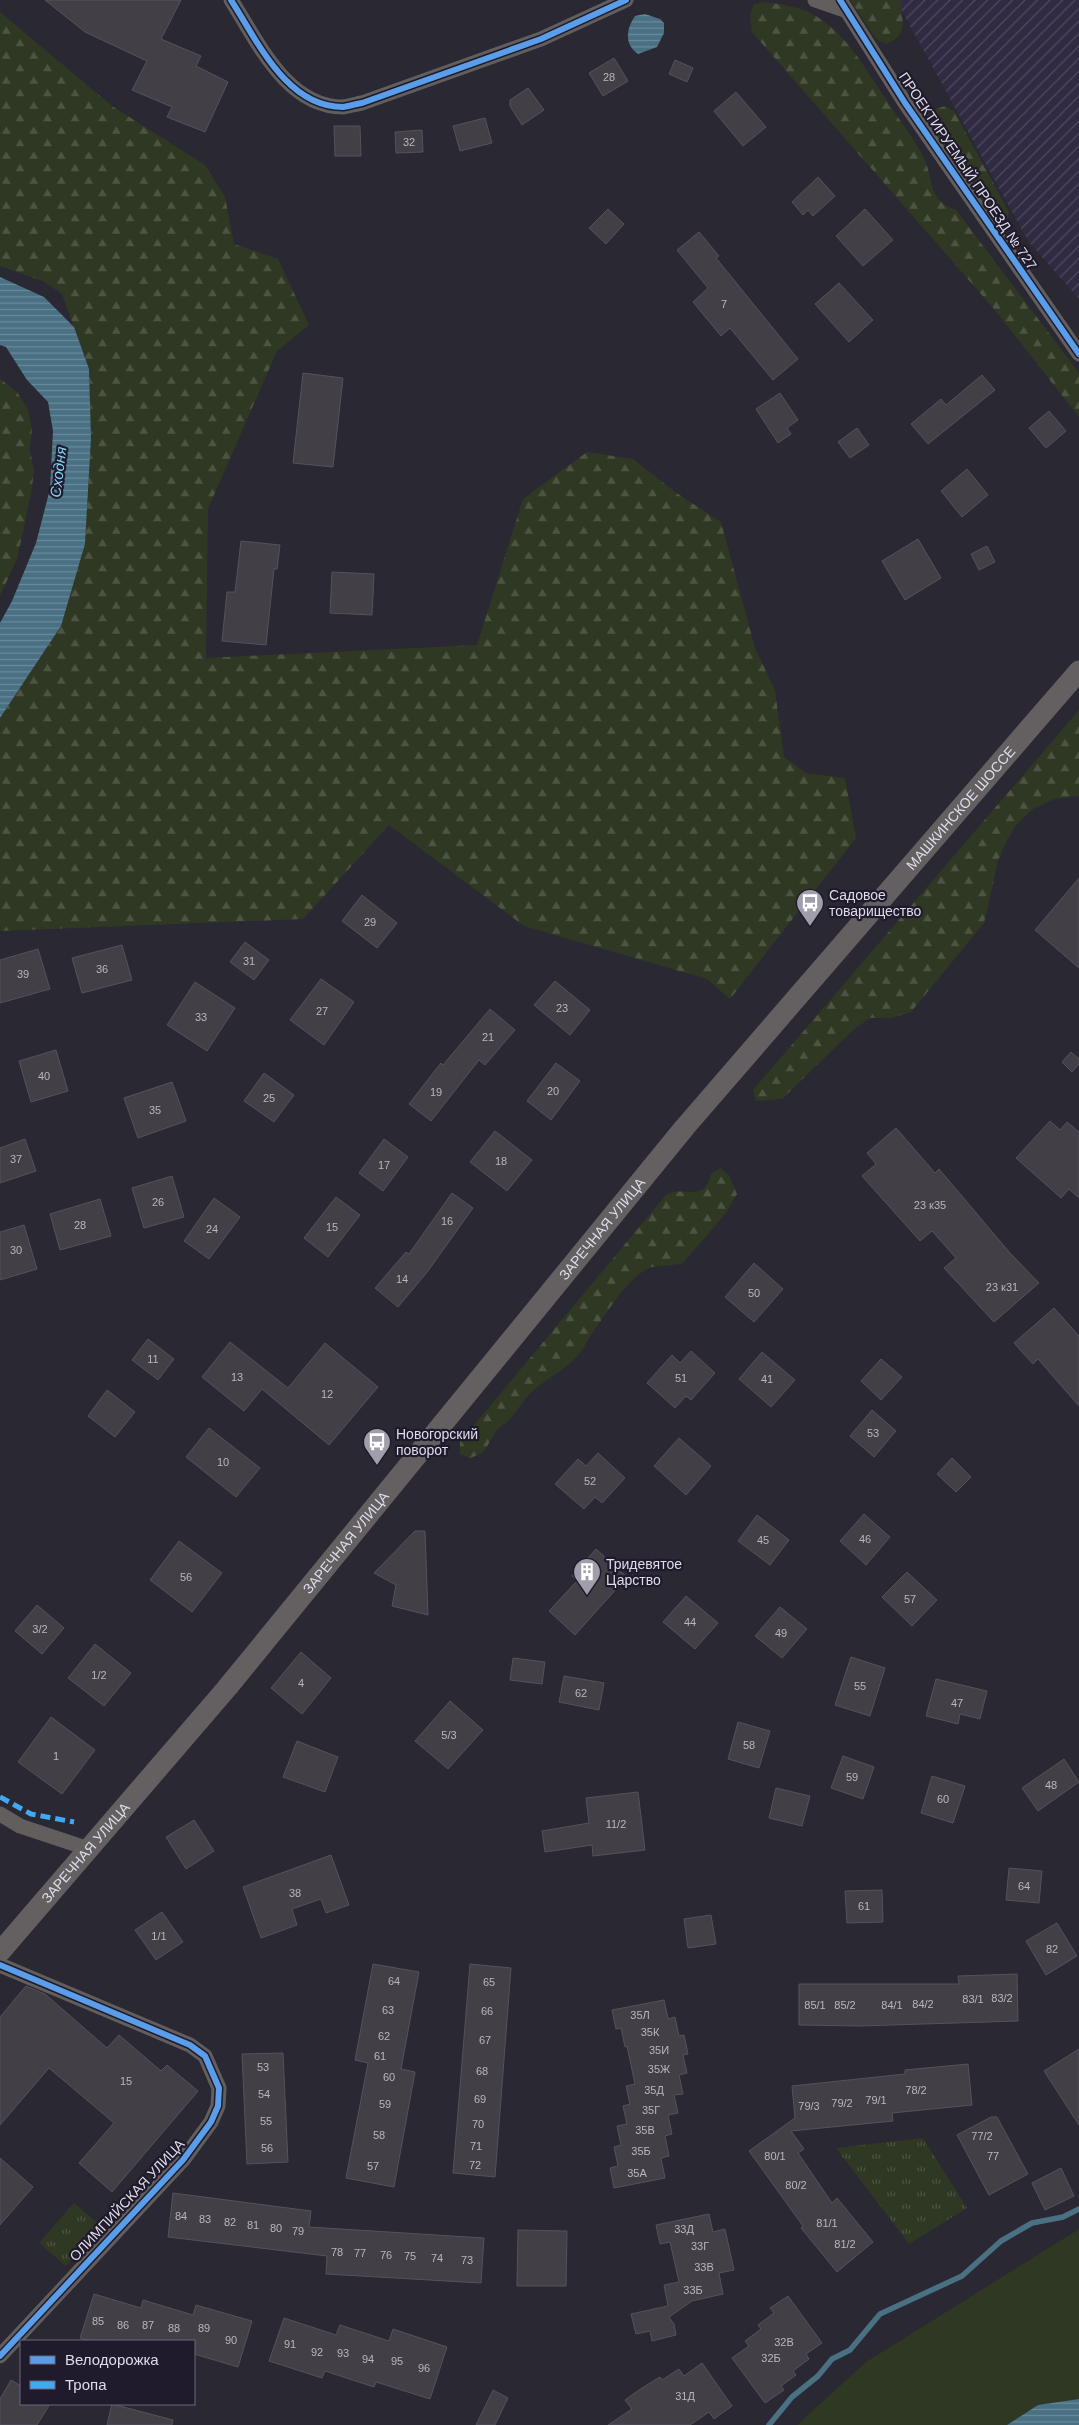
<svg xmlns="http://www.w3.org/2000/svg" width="1079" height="2425" font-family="Arial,sans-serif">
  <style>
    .industrial { fill: url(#industrial-furrows) }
    .green { fill: #2f3822 }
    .forest { fill: url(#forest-firs) }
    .park { fill: url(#park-tufts) }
    .water { fill: url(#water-rules) }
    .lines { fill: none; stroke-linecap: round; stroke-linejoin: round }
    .stream { stroke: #497083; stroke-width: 5.5 }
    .building { fill: #423f47; stroke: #55525c }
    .street { stroke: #615e5d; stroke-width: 15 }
    .secondary { stroke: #646062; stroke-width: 21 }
    .quiet { stroke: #3fa9f5; stroke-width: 5; stroke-dasharray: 10 5; stroke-linecap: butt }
    .cycleway-casing { stroke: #1f1a2c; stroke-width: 9 }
    .cycleway { stroke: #5a9eea; stroke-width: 6 }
    .labels { text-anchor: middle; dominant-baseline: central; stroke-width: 4.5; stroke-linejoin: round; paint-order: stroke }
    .number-label { font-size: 11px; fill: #b8b6c1 }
    .street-label { font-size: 14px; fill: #dfddea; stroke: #1f1a2c }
    .poi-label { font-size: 14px; fill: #dfddea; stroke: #1f1a2c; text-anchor: start }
    .water-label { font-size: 15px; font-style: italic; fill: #89d3f4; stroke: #1f1a2c }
  </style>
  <defs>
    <pattern id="industrial-furrows" width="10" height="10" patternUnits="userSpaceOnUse" patternTransform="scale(1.25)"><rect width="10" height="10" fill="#302b42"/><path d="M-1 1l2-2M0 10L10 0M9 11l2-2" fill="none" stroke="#4e495d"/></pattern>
    <pattern id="forest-firs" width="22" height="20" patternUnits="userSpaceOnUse" patternTransform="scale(1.25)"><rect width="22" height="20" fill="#2f3822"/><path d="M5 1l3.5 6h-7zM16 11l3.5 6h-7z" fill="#4d5442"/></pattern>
    <pattern id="park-tufts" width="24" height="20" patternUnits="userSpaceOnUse" patternTransform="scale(1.25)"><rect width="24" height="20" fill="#2f3822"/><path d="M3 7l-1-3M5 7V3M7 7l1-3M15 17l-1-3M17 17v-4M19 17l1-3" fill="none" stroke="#4d5442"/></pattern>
    <pattern id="water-rules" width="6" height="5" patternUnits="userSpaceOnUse" patternTransform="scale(1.25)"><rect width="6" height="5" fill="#497083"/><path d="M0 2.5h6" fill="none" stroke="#6b8b9b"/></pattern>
  </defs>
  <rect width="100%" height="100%" fill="#2a2832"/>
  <path class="industrial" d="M896 0H1079V299L1028 241Z"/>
  <path class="green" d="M1079 2229V2425H797L866 2362Z"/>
  <path class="forest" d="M850 0H900C902 20 909 36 886 44L876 39Z
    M765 2C782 5 801 6 816 16 850 37 869 75 891 107 902 124 915 140 924 158 934 180 928 201 956 210L1079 373V417L994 309 752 32 750 15 754 4Z
    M0 12 112 106 205 165 225 197 234 244 278 259 309 325 277 351 208 509 206 658 477 645 523 499 587 452 633 459 675 492 721 522 755 648 775 690 784 757 806 773 845 778 856 838 730 999 707 979 524 926 389 825 303 919 0 931V718L61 626 85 544 91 438 89 369 62 294 45 282 0 266Z
    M945 106 954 111 1009 212 1006 222 1001 224 994 219 927 121V116L930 111Z
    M0 379 17 392 28 409 32 429 30 449 34 472 31 494 17 559 0 596Z
    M1079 710V796L1054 799 1033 809 1017 824 1006 842 998 861 984 923 911 1012 891 1018H870L852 1031 782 1099 756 1101 753 1090Z
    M720 1168 729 1175 737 1194 726 1213 683 1263C673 1266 662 1265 652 1267 628 1274 602 1321 587 1341 577 1364 553 1374 534 1390 523 1399 517 1412 507 1422 504 1425 500 1426 498 1429 486 1443 490 1452 470 1458L460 1454V1442L661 1201C663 1198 666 1194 670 1193 689 1187 704 1202 711 1174Z"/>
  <path class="park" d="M923 2138 967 2208 909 2244 836 2148Z
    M74 2203 101 2226 66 2266 39 2243Z"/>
  <path class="water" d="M645 14 660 19 664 23V33L657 47 638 54C624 44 626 29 635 16Z
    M0 277 44 297 74 327 89 369 91 438 85 544 61 626 0 718V623L12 601 36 543 50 489 53 431 48 402 27 380 6 347 0 345Z
    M1079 2399V2425H1007L1038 2405Z"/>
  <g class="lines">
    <path class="stream" d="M769 2425 792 2397 818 2376 832 2359 850 2350 880 2314 962 2276 1001 2241 1032 2223 1063 2217 1079 2209"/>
  </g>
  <path class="building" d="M45 0H181L161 39 201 56 196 66 228 82 205 132 167 117 172 107 132 90 147 61 85 32Z
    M614 58 628 81 603 96 589 73Z
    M675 60 693 68 687 82 669 74Z
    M528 88 544 110 522 125 510 106V100Z
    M736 92 766 127 743 146 714 111Z
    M485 118 492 143 460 151 453 126Z
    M334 126H360L361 156H335Z
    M422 130 423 152 396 153 395 132Z
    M818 177 835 196 813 216 808 210 803 215 792 202Z
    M608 209 624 224 606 244 589 228Z
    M865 209 893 240 863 266 836 236Z
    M699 232 719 256 716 258 798 359 773 380 730 328 721 336 693 302 708 288 677 250Z
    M839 283 873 320 849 342 815 304Z
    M303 373 343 378 333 467 293 463Z
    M982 375 995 390 928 444 911 424 941 399 946 405Z
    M780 393 798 420 787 428 791 434 778 443 756 409Z
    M1049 411 1066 431 1046 448 1029 428Z
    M857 428 869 445 850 458 838 442Z
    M967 469 988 495 962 517 941 491Z
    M918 539 941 578 905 600 882 561Z
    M241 541 280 545 277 569H274L266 645 222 641 227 592H235Z
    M987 546 995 562 979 570 971 554Z
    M332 572 374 574 372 615 330 613Z
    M1079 878V968L1035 930Z
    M362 895 397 923 377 948 342 921Z
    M245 942 269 960 254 980 230 962Z
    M122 945 132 980 82 993 72 958Z
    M38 949 50 989 0 1003V960Z
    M321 979 354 1002 324 1045 290 1020Z
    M555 981 590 1010 570 1035 534 1005Z
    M195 982 235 1008 207 1051 167 1025Z
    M490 1009 515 1030 485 1065 479 1060 431 1121 409 1104 441 1063 443 1065Z
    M56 1050 68 1091 31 1102 19 1061Z
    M1071 1052 1079 1059V1064L1072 1072 1062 1062Z
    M556 1063 580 1081 551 1120 527 1101Z
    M264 1073 294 1095 274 1122 244 1101Z
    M172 1082 186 1121 138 1138 124 1098Z
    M1050 1121 1060 1130 1067 1122 1079 1132V1198L1069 1189 1061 1198 1016 1158Z
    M896 1128 935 1173 939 1169 1010 1253 1039 1283 994 1322 944 1268 956 1258 932 1231 920 1241 862 1176 876 1164 867 1153Z
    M495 1131 532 1160 507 1191 470 1162Z
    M25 1139 36 1171 0 1183V1148Z
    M384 1139 408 1157 383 1191 359 1173Z
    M172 1176 184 1217 144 1228 132 1188Z
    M452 1193 473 1208 428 1271 398 1307 375 1288 406 1252 409 1254Z
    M336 1197 360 1215 328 1257 304 1238Z
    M214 1198 240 1217 209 1259 184 1241Z
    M100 1199 111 1236 60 1250 50 1214Z
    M24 1225 37 1269 0 1280V1232Z
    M754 1263 783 1289 754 1322 725 1297Z
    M1054 1308 1079 1336V1406L1038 1359 1033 1364 1014 1343Z
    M148 1339 174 1359 158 1380 132 1360Z
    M230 1342 288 1388 325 1343 378 1387 329 1445 262 1389 244 1411 202 1377Z
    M691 1351 715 1373 691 1400 686 1396 675 1408 647 1383 672 1355 680 1363Z
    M762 1352 795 1380 771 1407 739 1379Z
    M881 1359 902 1377 881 1400 861 1381Z
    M107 1390 135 1412 115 1437 88 1416Z
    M872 1410 896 1431 874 1457 850 1436Z
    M209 1428 260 1468 236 1497 186 1457Z
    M679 1438 711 1466 686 1495 654 1466Z
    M598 1453 625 1478 602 1503 595 1497 584 1509 555 1484 578 1459 586 1466Z
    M952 1458 971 1477 956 1492 937 1474Z
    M864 1514 890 1537 866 1565 840 1541Z
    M757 1515 789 1540 770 1565 738 1541Z
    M415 1531H425L428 1615 392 1606 396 1585 374 1573Z
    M179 1541 222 1573 192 1612 150 1580Z
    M596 1549 627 1577 575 1635 549 1611 577 1581 572 1576Z
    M907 1572 937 1600 912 1626 882 1597Z
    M686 1596 718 1623 695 1649 663 1622Z
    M37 1605 64 1628 42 1654 15 1631Z
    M780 1607 807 1629 782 1658 755 1636Z
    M95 1644 131 1673 104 1706 68 1678Z
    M301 1652 331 1678 302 1714 271 1688Z
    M851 1657 885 1668 870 1716 835 1705Z
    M513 1658 545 1662 542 1684 510 1680Z
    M564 1676 604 1683 599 1710 559 1702Z
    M936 1679 987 1691 980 1719 960 1714 958 1724 926 1716Z
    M450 1701 483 1730 448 1769 415 1741Z
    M51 1717 95 1750 62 1794 18 1762Z
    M738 1722 770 1731 759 1768 728 1759Z
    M297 1741 338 1757 325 1792 283 1777Z
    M843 1756 874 1767 863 1799 831 1788Z
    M1064 1759 1079 1782 1038 1811 1022 1788Z
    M932 1776 965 1786 953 1823 921 1813Z
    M776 1788 810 1796 802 1826 769 1818Z
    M638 1792 645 1850 593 1856 592 1845 545 1852 542 1831 589 1823 586 1798Z
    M194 1820 214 1851 186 1869 166 1837Z
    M331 1855 349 1905 326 1913 321 1899 292 1909 297 1925 261 1938 243 1887Z
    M1009 1868 1042 1871 1039 1903 1006 1900Z
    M882 1890 883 1922 847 1923 845 1891Z
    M162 1912 183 1942 156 1960 135 1930Z
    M711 1915 716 1944 688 1948 684 1919Z
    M1057 1923 1077 1956 1046 1975 1026 1941Z
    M373 1964 419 1972 401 2069 415 2072 394 2187 346 2178 368 2063 355 2060Z
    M470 1964 511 1968 495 2177 453 2173Z
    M1017 1974 1018 2021 860 2026 799 2025V1984H959L958 1976Z
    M26 1986 45 1994 107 2048 119 2035 161 2071 167 2065 198 2091 112 2192 79 2163 114 2123 49 2068 0 2125V2017Z
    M664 2000 668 2019 675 2017 679 2036 684 2035 688 2054 683 2055 687 2073 679 2075 683 2094 674 2095 678 2113 668 2115 672 2134 665 2136 669 2156 661 2158 665 2178 614 2188 610 2168 618 2166 614 2147 621 2145 617 2126 627 2124 623 2106 630 2104 626 2086 635 2084 627 2046 625 2047 621 2028 616 2029 612 2010Z
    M1079 2049V2125L1044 2071Z
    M283 2053 288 2162 247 2164 242 2054Z
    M968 2064 972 2105 892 2113 893 2121 791 2131 804 2149 798 2153 832 2203 837 2198 873 2242 837 2272 801 2228 803 2226 749 2151 795 2118 792 2086 905 2074V2070Z
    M991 2117H997L1028 2174 989 2195 957 2135Z
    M0 2158 33 2187 0 2225Z
    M1061 2168 1074 2196 1045 2210 1032 2183Z
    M173 2193 311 2211 309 2227 484 2238 481 2283 326 2274 327 2256 168 2237Z
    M709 2214 713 2232 725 2229 734 2270 719 2273 723 2294 692 2301 669 2317 674 2324 676 2335 652 2341 650 2331 636 2334 631 2314 668 2306 664 2285 679 2282 670 2242 660 2244 656 2225Z
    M518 2230 567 2231 566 2286H517Z
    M94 2294 141 2308 143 2300 193 2315 196 2305 252 2321 238 2367 194 2354V2341H92L80 2338Z
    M788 2296 822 2343 806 2354 809 2359 793 2371 796 2375 781 2386 784 2390 765 2403 732 2358 749 2346 745 2341 761 2329 758 2325 774 2313 770 2308Z
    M284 2318 336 2335 340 2325 389 2341 393 2329 447 2347 430 2399 376 2382 374 2387 325 2371 322 2378 269 2361Z
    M702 2363 732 2406 714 2419 709 2412 690 2425H608L632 2409 625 2400 642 2388 660 2377 662 2380 679 2369 684 2376Z
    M11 2380 21 2386V2404H50L37 2425H0V2399Z
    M493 2390 508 2398 495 2425H476Z
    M112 2404 173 2420 172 2425H107Z"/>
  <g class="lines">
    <path class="street" d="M231 0C257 40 286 107 343 107 349 106 356 104 362 103L541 39 626 0
      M815 0 847 11
      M840 0 905 103 1079 354
      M0 1814 20 1826 89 1849
      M0 1965 190 2045 205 2056 219 2088 218 2106 211 2122 183 2160 0 2356"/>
    <path class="secondary" id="s1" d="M0 1952 227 1688 685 1127 1079 671"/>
    <path class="quiet" d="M0 1797 31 1814 74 1822"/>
    <defs>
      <path id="cycleway" d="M231 0C257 40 286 107 343 107 349 106 356 104 362 103L541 39 626 0
        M840 0 905 103 1079 354
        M0 1965 190 2045 205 2056 219 2088 218 2106 211 2122 183 2160 0 2356"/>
    </defs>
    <use href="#cycleway" class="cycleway-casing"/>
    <use href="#cycleway" class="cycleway"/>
  </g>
  <defs>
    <symbol id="bus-pin" viewBox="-11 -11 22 30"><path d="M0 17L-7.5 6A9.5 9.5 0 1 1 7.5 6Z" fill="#a09eaa" stroke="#1f1a2c"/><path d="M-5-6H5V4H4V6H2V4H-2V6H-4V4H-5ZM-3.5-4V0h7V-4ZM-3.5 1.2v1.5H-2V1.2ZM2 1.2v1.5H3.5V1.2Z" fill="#fff"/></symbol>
    <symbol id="building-pin" viewBox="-11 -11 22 30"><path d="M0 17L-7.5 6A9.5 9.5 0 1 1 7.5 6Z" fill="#a09eaa" stroke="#1f1a2c"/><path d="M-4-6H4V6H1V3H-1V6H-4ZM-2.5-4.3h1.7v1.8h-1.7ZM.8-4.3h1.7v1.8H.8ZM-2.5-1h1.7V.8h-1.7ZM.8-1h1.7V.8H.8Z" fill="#fff"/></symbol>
  </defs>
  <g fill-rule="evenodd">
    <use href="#bus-pin" x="794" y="887" width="32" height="43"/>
    <use href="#bus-pin" x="361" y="1426" width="32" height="43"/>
    <use href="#building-pin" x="571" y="1556" width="32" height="43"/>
  </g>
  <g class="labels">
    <g class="number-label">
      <text x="609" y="77">28</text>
      <text x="409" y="142">32</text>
      <text x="724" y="304">7</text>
      <text x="370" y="922">29</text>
      <text x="249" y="961">31</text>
      <text x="102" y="969">36</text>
      <text x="23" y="974">39</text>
      <text x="562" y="1008">23</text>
      <text x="322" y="1011">27</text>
      <text x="201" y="1017">33</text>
      <text x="488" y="1037">21</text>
      <text x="44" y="1076">40</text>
      <text x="553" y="1091">20</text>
      <text x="436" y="1092">19</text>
      <text x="269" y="1098">25</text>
      <text x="155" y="1110">35</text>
      <text x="16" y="1159">37</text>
      <text x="501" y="1161">18</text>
      <text x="384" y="1165">17</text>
      <text x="158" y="1202">26</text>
      <text x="930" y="1205">23 к35</text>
      <text x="447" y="1221">16</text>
      <text x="80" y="1225">28</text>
      <text x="332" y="1227">15</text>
      <text x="212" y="1229">24</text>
      <text x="16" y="1250">30</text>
      <text x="402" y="1279">14</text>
      <text x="1002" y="1287">23 к31</text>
      <text x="754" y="1293">50</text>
      <text x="153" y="1359">11</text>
      <text x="237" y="1377">13</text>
      <text x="681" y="1378">51</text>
      <text x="767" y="1379">41</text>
      <text x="327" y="1394">12</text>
      <text x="873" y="1433">53</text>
      <text x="223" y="1462">10</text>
      <text x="590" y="1481">52</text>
      <text x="865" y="1539">46</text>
      <text x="763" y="1540">45</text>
      <text x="186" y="1577">56</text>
      <text x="910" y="1599">57</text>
      <text x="690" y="1622">44</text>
      <text x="40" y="1629">3/2</text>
      <text x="781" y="1633">49</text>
      <text x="99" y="1675">1/2</text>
      <text x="301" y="1683">4</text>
      <text x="860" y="1686">55</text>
      <text x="581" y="1693">62</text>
      <text x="957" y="1703">47</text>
      <text x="449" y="1735">5/3</text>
      <text x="749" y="1745">58</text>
      <text x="56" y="1756">1</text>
      <text x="852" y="1777">59</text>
      <text x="1051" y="1785">48</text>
      <text x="943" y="1799">60</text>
      <text x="616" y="1824">11/2</text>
      <text x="1024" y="1886">64</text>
      <text x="295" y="1893">38</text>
      <text x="864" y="1906">61</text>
      <text x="159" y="1936">1/1</text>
      <text x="1052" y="1949">82</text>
      <text x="394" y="1981">64</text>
      <text x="489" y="1982">65</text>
      <text x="1002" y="1998">83/2</text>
      <text x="973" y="1999">83/1</text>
      <text x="923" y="2004">84/2</text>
      <text x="815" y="2005">85/1</text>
      <text x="845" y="2005">85/2</text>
      <text x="892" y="2005">84/1</text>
      <text x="388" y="2010">63</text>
      <text x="487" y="2011">66</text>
      <text x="640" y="2015">35Л</text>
      <text x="650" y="2032">35К</text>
      <text x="384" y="2036">62</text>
      <text x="485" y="2040">67</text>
      <text x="659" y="2050">35И</text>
      <text x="380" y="2056">61</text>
      <text x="263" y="2067">53</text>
      <text x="659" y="2069">35Ж</text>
      <text x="482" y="2071">68</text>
      <text x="389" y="2077">60</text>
      <text x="126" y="2081">15</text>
      <text x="654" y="2090">35Д</text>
      <text x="916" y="2090">78/2</text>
      <text x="264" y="2094">54</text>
      <text x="480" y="2099">69</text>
      <text x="876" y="2100">79/1</text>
      <text x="842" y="2103">79/2</text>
      <text x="385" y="2104">59</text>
      <text x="809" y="2106">79/3</text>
      <text x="651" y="2110">35Г</text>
      <text x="266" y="2121">55</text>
      <text x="478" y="2124">70</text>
      <text x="645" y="2130">35В</text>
      <text x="379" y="2135">58</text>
      <text x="982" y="2136">77/2</text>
      <text x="476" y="2146">71</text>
      <text x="267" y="2148">56</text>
      <text x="641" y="2151">35Б</text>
      <text x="775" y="2156">80/1</text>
      <text x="993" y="2156">77</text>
      <text x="475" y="2165">72</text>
      <text x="373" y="2166">57</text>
      <text x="637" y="2173">35А</text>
      <text x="796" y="2185">80/2</text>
      <text x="181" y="2216">84</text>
      <text x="205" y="2219">83</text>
      <text x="230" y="2222">82</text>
      <text x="827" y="2223">81/1</text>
      <text x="253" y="2225">81</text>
      <text x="276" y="2228">80</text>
      <text x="684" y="2229">33Д</text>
      <text x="298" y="2231">79</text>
      <text x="845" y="2244">81/2</text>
      <text x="700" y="2246">33Г</text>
      <text x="337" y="2252">78</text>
      <text x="360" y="2253">77</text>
      <text x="386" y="2255">76</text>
      <text x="410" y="2256">75</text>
      <text x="437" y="2258">74</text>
      <text x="467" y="2260">73</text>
      <text x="704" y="2267">33В</text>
      <text x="693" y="2290">33Б</text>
      <text x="98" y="2321">85</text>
      <text x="123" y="2325">86</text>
      <text x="148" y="2325">87</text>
      <text x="174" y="2328">88</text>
      <text x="204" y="2328">89</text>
      <text x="231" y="2340">90</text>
      <text x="784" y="2342">32В</text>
      <text x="290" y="2344">91</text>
      <text x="317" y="2352">92</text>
      <text x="343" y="2353">93</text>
      <text x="771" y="2358">32Б</text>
      <text x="368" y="2359">94</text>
      <text x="397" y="2361">95</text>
      <text x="424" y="2368">96</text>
      <text x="685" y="2396">31Д</text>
    </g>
    <g class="street-label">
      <text transform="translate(968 171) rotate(56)">ПРОЕКТИРУЕМЫЙ ПРОЕЗД № 727</text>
      <text stroke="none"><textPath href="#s1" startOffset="1494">МАШКИНСКОЕ ШОССЕ</textPath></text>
      <text stroke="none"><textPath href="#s1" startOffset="941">ЗАРЕЧНАЯ УЛИЦА</textPath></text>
      <text stroke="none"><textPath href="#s1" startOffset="536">ЗАРЕЧНАЯ УЛИЦА</textPath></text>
      <text stroke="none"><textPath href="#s1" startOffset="131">ЗАРЕЧНАЯ УЛИЦА</textPath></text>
      <text transform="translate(127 2200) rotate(-47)">ОЛИМПИЙСКАЯ УЛИЦА</text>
    </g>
    <g class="poi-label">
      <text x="829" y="895">Садовое<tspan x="829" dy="16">товарищество</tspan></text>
      <text x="396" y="1434">Новогорский<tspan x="396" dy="16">поворот</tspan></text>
      <text x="606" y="1564">Тридевятое<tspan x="606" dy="16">Царство</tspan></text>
    </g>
    <g class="water-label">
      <text transform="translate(58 472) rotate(-83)">Сходня</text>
    </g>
  </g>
  <rect x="20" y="2340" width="175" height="65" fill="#1f1a2c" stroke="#6c6878"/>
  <rect x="30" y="2356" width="25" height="8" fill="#5a9eea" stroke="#6c6878"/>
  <text x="65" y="2365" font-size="15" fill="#dfddea">Велодорожка</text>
  <rect x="30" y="2381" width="25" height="8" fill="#3fa9f5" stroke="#6c6878"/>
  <text x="65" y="2390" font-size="15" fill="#dfddea">Тропа</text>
</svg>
